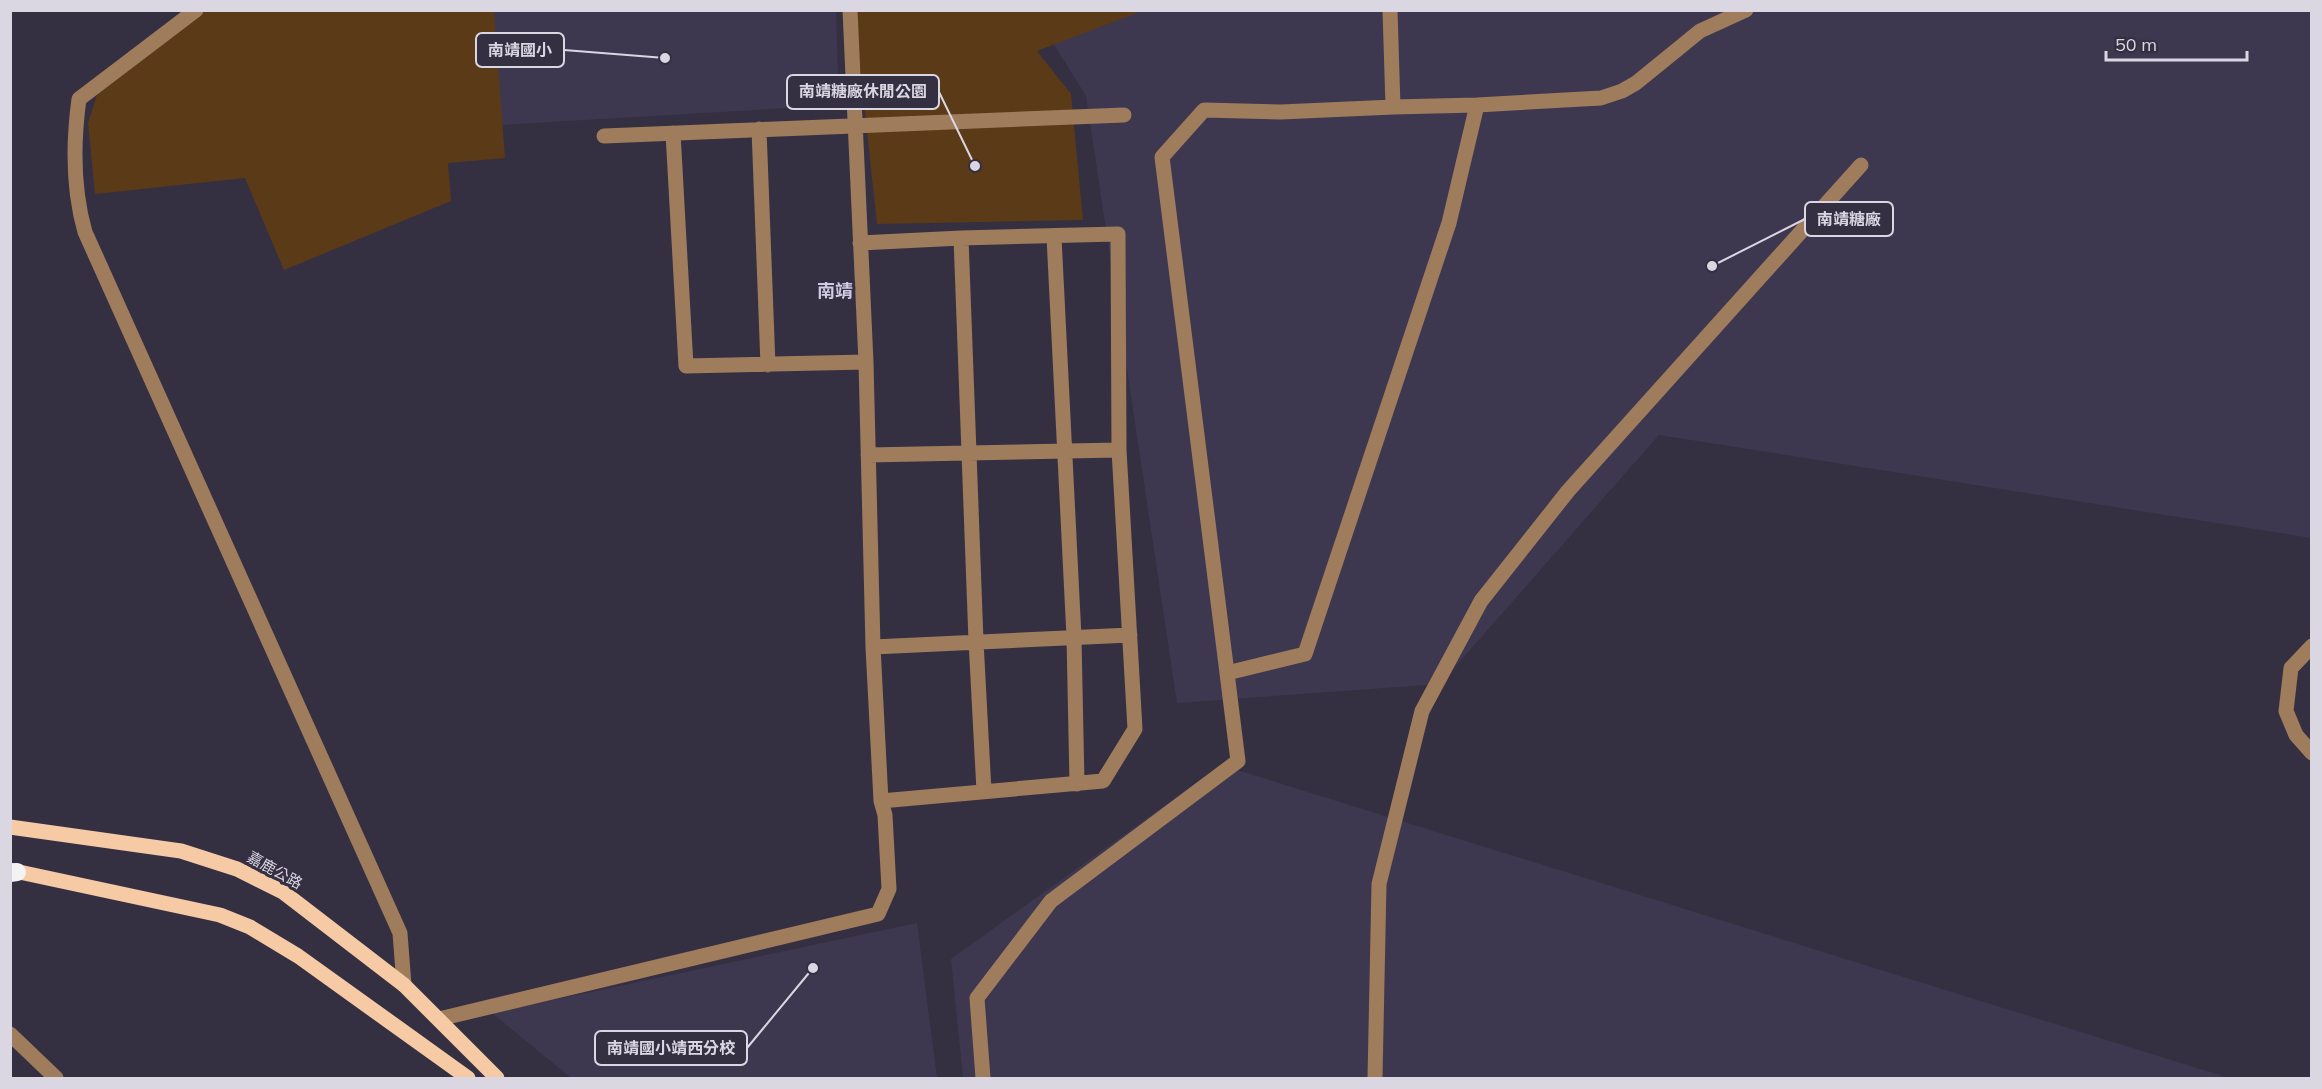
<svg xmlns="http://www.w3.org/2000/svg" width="2322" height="1089" font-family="Mulish,'Noto Sans TC',sans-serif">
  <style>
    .built { fill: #3e3750 }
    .green { fill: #5b3a18 }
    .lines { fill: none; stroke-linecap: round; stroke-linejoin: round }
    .minor { stroke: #9e7c5c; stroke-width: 15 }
    .major { stroke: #f5caa4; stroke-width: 15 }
    .highway { stroke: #f3f3f3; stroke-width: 18 }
    .labels { text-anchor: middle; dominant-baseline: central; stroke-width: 6; stroke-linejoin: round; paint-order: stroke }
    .street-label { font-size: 15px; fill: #dad7e3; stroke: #352f42 }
    .quarter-label { font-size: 18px; font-weight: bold; fill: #d0cae3; stroke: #352f42 }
    .leader { fill: none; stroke: #dad7e3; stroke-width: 2 }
    .callout-dot { fill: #dad7e3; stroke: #352f42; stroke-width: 2 }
    .callout { fill: #352f42; stroke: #dad7e3; stroke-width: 2 }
    .callout-label { font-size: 16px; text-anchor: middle; font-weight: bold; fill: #dad7e3 }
  </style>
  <rect width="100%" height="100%" fill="#352f42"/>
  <path class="built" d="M487 11H836L839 105 500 125Z
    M1033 11H2311V538L1659 435 1440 684 1177 703 1086 96Z
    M1221 765 2229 1078H963L951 959Z
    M917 923 937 1078H571L492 1013Z"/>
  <path class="green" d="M204 11H494L505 158 448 163 451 201 284 270 245 178 95 194 88 123 97 95Z
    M854 11H1138L1137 13 1037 51 1071 94 1083 220 877 224Z"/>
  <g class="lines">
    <path class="minor" d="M196 10 79 99C73 143 73 190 85 232L400 933 404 985
      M1390 10 1393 107 1477 105 1601 98 1622 91 1636 83 1700 31 1746 10
      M1393 107 1281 112 1204 110 1162 157 1227 673 1305 654 1449 223 1477 105
      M759 129 768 365
      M673 133 686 366 866 362
      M604 136 1124 115
      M1054 237 1074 637 1077 784
      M961 238 976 641 984 791
      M860 243 961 238 1118 234 1119 450 1135 729 1103 781 881 801
      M868 455 1119 450
      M2312 646 2291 668 2286 711 2296 735 2312 753
      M873 647 1130 635
      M439 1019 878 914 889 889 885 815 881 801 873 647 866 362 850 10
      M10 1034 56 1078
      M983 1078 977 998 1051 901 1238 761 1227 673
      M1375 1078 1379 884 1422 711 1481 601 1568 491 1861 165"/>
    <path class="major" d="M10 827 181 851 237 869 283 892 404 985 497 1078
      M10 870 220 915 250 927 298 956 468 1078"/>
    <path class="highway" d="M10 873 17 872"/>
  </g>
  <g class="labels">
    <g class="street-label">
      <text transform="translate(275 870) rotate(29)">嘉鹿公路</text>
    </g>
    <g class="quarter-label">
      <text x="835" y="290">南靖</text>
    </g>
  </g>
  <path class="leader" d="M665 58L564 50M975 166L939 92M1712 266L1805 219M813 968L747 1048"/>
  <g class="callout-dot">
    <circle cx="665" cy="58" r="6"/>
    <circle cx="975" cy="166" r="6"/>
    <circle cx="1712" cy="266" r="6"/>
    <circle cx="813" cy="968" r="6"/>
  </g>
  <g class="callout">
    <rect x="476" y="33" width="88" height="34" rx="6"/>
    <rect x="787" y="75" width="152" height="34" rx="6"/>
    <rect x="1805" y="202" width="88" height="34" rx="6"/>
    <rect x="595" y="1031" width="152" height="34" rx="6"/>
  </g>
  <g class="callout-label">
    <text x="520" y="56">南靖國小</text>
    <text x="863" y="97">南靖糖廠休閒公園</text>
    <text x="1849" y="225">南靖糖廠</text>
    <text x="671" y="1054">南靖國小靖西分校</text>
  </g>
  <rect width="2322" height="1089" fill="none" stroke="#dad7e3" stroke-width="24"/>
  <path d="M2106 51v9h141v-9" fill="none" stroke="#dad7e3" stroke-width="3"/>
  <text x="2115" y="51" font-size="18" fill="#dad7e3" stroke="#352f42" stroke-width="4.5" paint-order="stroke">50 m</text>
</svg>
